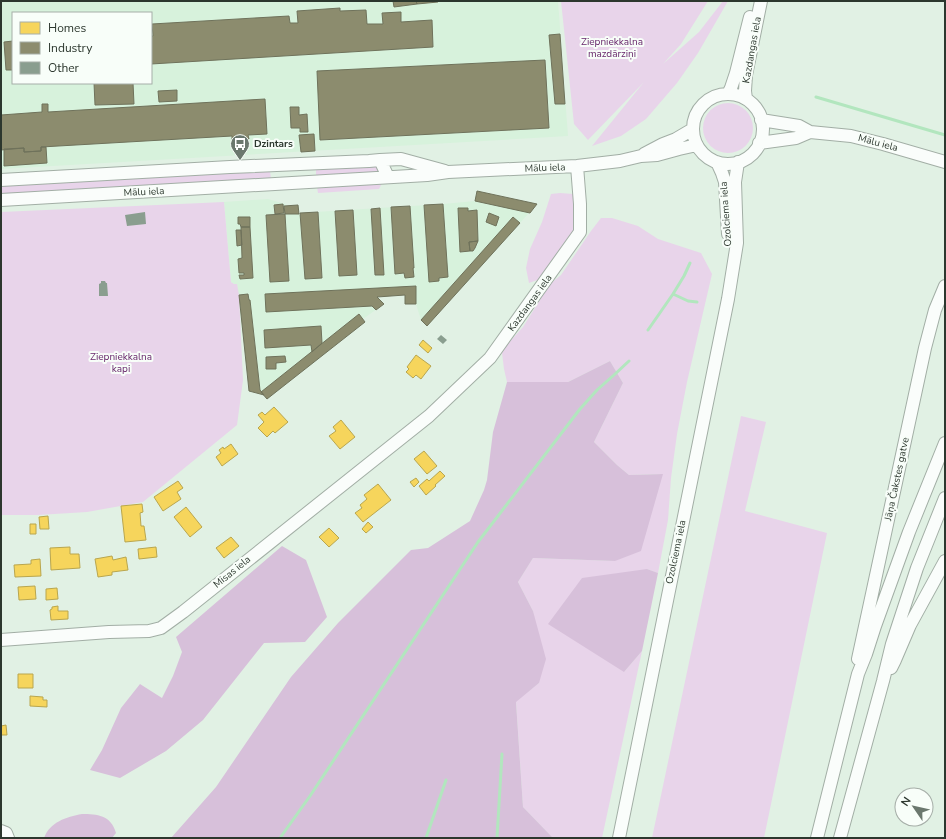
<svg xmlns="http://www.w3.org/2000/svg" width="946" height="839" font-family="'Nunito Sans',sans-serif">
  <style>
    .built { fill: #d7f2dc; fill-rule: evenodd }
    .green { fill: #e8d4ea }
    .forest { fill: #d7c0da }
    .homes { fill: #f6d55c; stroke: #b9a64e }
    .industry { fill: #8c8c6e; stroke: #6f725b }
    .lines { fill: none; stroke-linecap: round; stroke-linejoin: round }
    .stream { stroke: #b2e6be; stroke-width: 3 }
    .building { fill: #8a9e8f }
    .minor-casing { stroke: #a2aea5; stroke-width: 14 }
    .minor { stroke: #fafdfb; stroke-width: 12 }
    .labels { text-anchor: middle; dominant-baseline: central; stroke-width: 4; stroke-linejoin: round; paint-order: stroke }
    .park-label { font-size: 10px; fill: #652469; stroke: #f8fef9 }
    .street-label { font-size: 10px; fill: #2c372e; stroke: #f8fef9 }
    .poi-label { font-size: 10px; font-weight: bold; fill: #2c372e; stroke: #f8fef9; text-anchor: start }
  </style>
  <rect width="100%" height="100%" fill="#e1f1e4"/>
  <path class="built" d="M1 1H558L568 136 1 169ZM13 13H151V83H13Z
    M477 191 537 204 427 326 421 320 416 304H405V295L378 297 384 304 363 319 365 322 267 399 264 395 249 391 237 284H234L231 282 224 202 268 199 285 204 286 206 298 205 299 213H300L443 204 475 201Z"/>
  <path class="green" d="M561 1H708L681 44 663 64 699 32 723 1H728L698 53 677 83 646 119 621 136 592 146 644 82 588 140 574 124Z
    M703 128a25 25 0 1 1 50 0a25 25 0 1 1-50 0Z
    M369 165 378 167 380 170 378 172 316 176V168Z
    M270 171 271 179 1 195V186Z
    M382 183 379 189 318 193 317 187Z
    M560 193 573 194 575 231 543 278 529 283 526 268 530 249 542 222 551 194Z
    M224 202 231 282 234 284H237L239 295 243 380 237 425 143 502 87 512 38 515H1V212Z
    M601 218H612L638 226 658 239 701 253 712 274 687 382 677 434 671 478 668 520 658 573 647 569 624 672 642 651 602 838H553L523 807 516 701 539 683 533 611 518 582 533 558 615 561 662 474 629 475 617 465 594 442 623 383 610 361 568 382H507L504 369 502 353 506 346 523 327 550 284 561 275 591 231Z
    M741 416 766 422 745 511 827 533 764 838H652Z"/>
  <path class="forest" d="M610 361 623 383 594 442 617 465 629 475 663 474 641 551 615 561 533 558 518 582 533 611 546 659 539 683 516 702 523 807 553 838H171L216 787 291 677 338 623 411 550 428 548 470 521 484 490 487 480 493 432 507 382H568Z
    M282 546 306 560 327 617 305 642 264 643 203 720 166 751 120 778 90 770 102 750 121 708 140 684 162 698 173 676 182 652 176 637Z
    M647 569 658 573 642 651 624 672 548 624 582 578Z
    M82 814C97 814 111 815 116 833L112 838H44C50 822 66 817 82 814Z"/>
  <path class="homes" d="M423 340 432 348 428 353 419 345Z
    M416 355 431 366 421 379 416 375 413 378 406 372 409 369 407 367Z
    M274 407 288 422 275 433 273 431 267 437 258 428 264 422 258 415 262 412 265 415Z
    M341 420 355 437 340 449 329 436 336 431 333 427Z
    M231 444 238 454 222 466 216 457 221 453 219 450 223 447 224 449Z
    M424 451 437 466 427 474 414 459Z
    M440 471 445 476 435 485 436 486 426 495 419 486 427 479 429 481Z
    M416 478 419 482 414 487 410 482Z
    M178 481 183 488 177 492 181 499 163 511 154 497Z
    M378 484 391 500 363 522 355 513 362 508 360 505 367 499 364 495Z
    M142 504 143 512 140 513 141 526H144L146 540 125 542 121 506Z
    M186 507 202 527 190 537 174 517Z
    M48 516 49 529H40L39 517Z
    M368 522 373 527 366 533 362 529Z
    M30 524H36V534H30Z
    M329 528 339 538 329 547 319 537Z
    M231 537 239 546 224 558 216 548Z
    M70 547V554H79L80 568 51 570 50 548Z
    M156 547 157 557 139 559 138 549Z
    M112 556 113 560 126 557 128 570 112 572V575L98 577 95 559Z
    M40 559 41 576 15 577 14 565 31 564V560Z
    M35 586 36 599 19 600 18 587Z
    M57 588 58 599 46 600V589Z
    M58 606V611H68V619L51 620 50 610 52 609V607Z
    M18 674H33V688H18Z
    M30 696 43 697V700H47V707L30 706Z
    M6 725 7 735H1V726Z"/>
  <path class="industry" d="M393 1H416L417 4 394 7Z
    M416 1H438V2L417 4Z
    M340 8V11L366 10 367 24H383L382 13 401 12V22L432 20 433 47 151 64V36H153L152 24 289 16 290 23H298L297 11Z
    M560 34 565 104H555L549 35Z
    M13 41V70H6L4 42Z
    M545 60 549 128 320 140 317 71Z
    M94 83H133L134 104 95 105Z
    M177 90V101L159 102 158 91Z
    M265 99 267 134 248 135 249 139 232 140V136L41 147V151L24 152V148L1 150V115L42 112V104H48V112Z
    M290 107H299V115L307 114 308 132H300V128H291Z
    M314 134 315 151 301 152 299 135Z
    M41 147H46L47 163 4 166V149L24 148V152L41 151Z
    M477 191 537 204 530 213 475 201Z
    M283 204 284 213 275 214 274 205Z
    M443 204 448 277 439 278V281L429 282 424 205Z
    M298 205 299 214H285L284 206Z
    M410 206 414 268H413L414 277 405 278 404 273 395 274 391 207Z
    M380 208 384 275H375L371 209Z
    M458 208H468V211L477 210 478 241 469 242 470 251 460 252Z
    M353 210 357 275 339 276 335 211Z
    M318 212 322 278 305 279 300 213Z
    M489 213 499 217 496 226 486 222Z
    M285 214 289 281 270 282 266 215Z
    M238 217H250V227H241L240 224H238Z
    M513 217 520 223 427 326 421 320Z
    M241 227H250L253 278 240 279 239 275H244V273H239L238 259 242 258Z
    M236 230H241L242 245 237 246Z
    M478 241 475 248 473 251H470L469 242Z
    M416 286V304H405V295L377 297 384 304 376 310 372 306 266 312 265 294Z
    M248 294 249 300H250L260 390 264 395 249 391 239 295Z
    M359 314 365 322 267 399 261 392Z
    M321 326 322 343 312 352 311 345 265 348 264 330Z
    M285 356 286 362 276 363V369H266V357Z"/>
  <g class="lines">
    <path class="stream" d="M816 97 945 135
      M673 294 684 276 690 263
      M648 330 673 294 688 301 697 302
      M280 838 310 796 478 542 580 409 597 390 614 375 629 361
      M426 838 446 780
      M497 838 502 754"/>
  </g>
  <path class="building" d="M145 212 146 224 127 226 125 215Z
    M101 281H105L106 283H107L108 296H99V284L101 283Z
    M441 335 447 340 443 344 437 339Z"/>
  <g class="lines">
    <defs>
      <path id="minor" d="M728 94 731 88 736 73 750 17
        M693 129a35 35 0 1 1 70 0a35 35 0 1 1-70 0Z
        M746 99 745 91 746 75 761 1
        M761 120 799 126 810 132 851 136 883 144 945 162
        M759 143 796 138 810 132
        M644 154 663 144 676 139 693 129
        M380 160 401 159 445 171
        M717 162 722 173 725 182 728 234
        M1 180 230 167 369 161 380 160 388 177
        M1 200 427 175 448 172 577 166 620 161 641 156 657 155 679 149 697 145
        M1 640 109 632 149 631 161 628 183 612 429 416 490 358 580 232V204L577 166
        M858 659 925 348 935 310 945 286
        M891 668 895 660 910 625 945 561
        M1 831 6 833 8 838
        M619 838 728 299 737 243 735 182 738 162
        M817 838 858 674 866 654 875 626 909 532 945 443
        M840 838 883 681 892 644 917 568 945 498"/>
    </defs>
    <use href="#minor" class="minor-casing"/>
    <use href="#minor" class="minor"/>
  </g>
  <defs>
    <symbol id="bus-pin" viewBox="-11 -11 22 30"><path d="M0 17L-7.5 6A9.5 9.5 0 1 1 7.5 6Z" fill="#6b786e" stroke="#f8fef9"/><path d="M-5-6H5V4H4V6H2V4H-2V6H-4V4H-5ZM-3.5-4V0h7V-4ZM-3.5 1.2v1.5H-2V1.2ZM2 1.2v1.5H3.5V1.2Z" fill="#fff"/></symbol>
  </defs>
  <g fill-rule="evenodd">
    <use href="#bus-pin" x="229" y="133" width="22" height="30"/>
  </g>
  <g class="labels">
    <g class="park-label">
      <text x="612" y="42">Ziepniekkalna<tspan x="612" dy="12">mazdārziņi</tspan></text>
      <text x="121" y="357">Ziepniekkalna<tspan x="121" dy="12">kapi</tspan></text>
    </g>
    <g class="street-label">
      <text transform="translate(752 50) rotate(-80)">Kazdangas iela</text>
      <text transform="translate(878 143) rotate(15)">Mālu iela</text>
      <text transform="translate(545 168) rotate(-2)">Mālu iela</text>
      <text transform="translate(144 192) rotate(-3)">Mālu iela</text>
      <text transform="translate(726 214) rotate(-94)">Ozolciema iela</text>
      <text transform="translate(530 303) rotate(-54)">Kazdangas iela</text>
      <text transform="translate(897 479) rotate(-78)">Jāņa Čakstes gatve</text>
      <text transform="translate(676 552) rotate(-78)">Ozolciema iela</text>
      <text transform="translate(232 572) rotate(-39)">Misas iela</text>
    </g>
    <g class="poi-label">
      <text x="254" y="144">Dzintars</text>
    </g>
  </g>
  <rect width="946" height="839" fill="none" stroke="#2c372e" stroke-width="4"/>
  <rect x="12" y="12" width="140" height="72" fill="#f8fef9" stroke="#a6aea8"/>
  <rect x="20" y="22" width="20" height="12" fill="#f6d55c" stroke="#a6aea8"/>
  <text x="48" y="32" font-size="12" fill="#2c372e">Homes</text>
  <rect x="20" y="42" width="20" height="12" fill="#8c8c6e" stroke="#a6aea8"/>
  <text x="48" y="52" font-size="12" fill="#2c372e">Industry</text>
  <rect x="20" y="62" width="20" height="12" fill="#8a9e8f" stroke="#a6aea8"/>
  <text x="48" y="72" font-size="12" fill="#2c372e">Other</text>
  <g transform="translate(914 807) rotate(304)"><circle r="19" fill="#f8fef9" stroke="#a6aea8"/>
  <path d="M0-3L7 15L0 10L-7 15Z" fill="#6b786e"/>
  <text y="-6" font-size="11" font-weight="bold" text-anchor="middle" fill="#2c372e">N</text>
  </g>
</svg>
